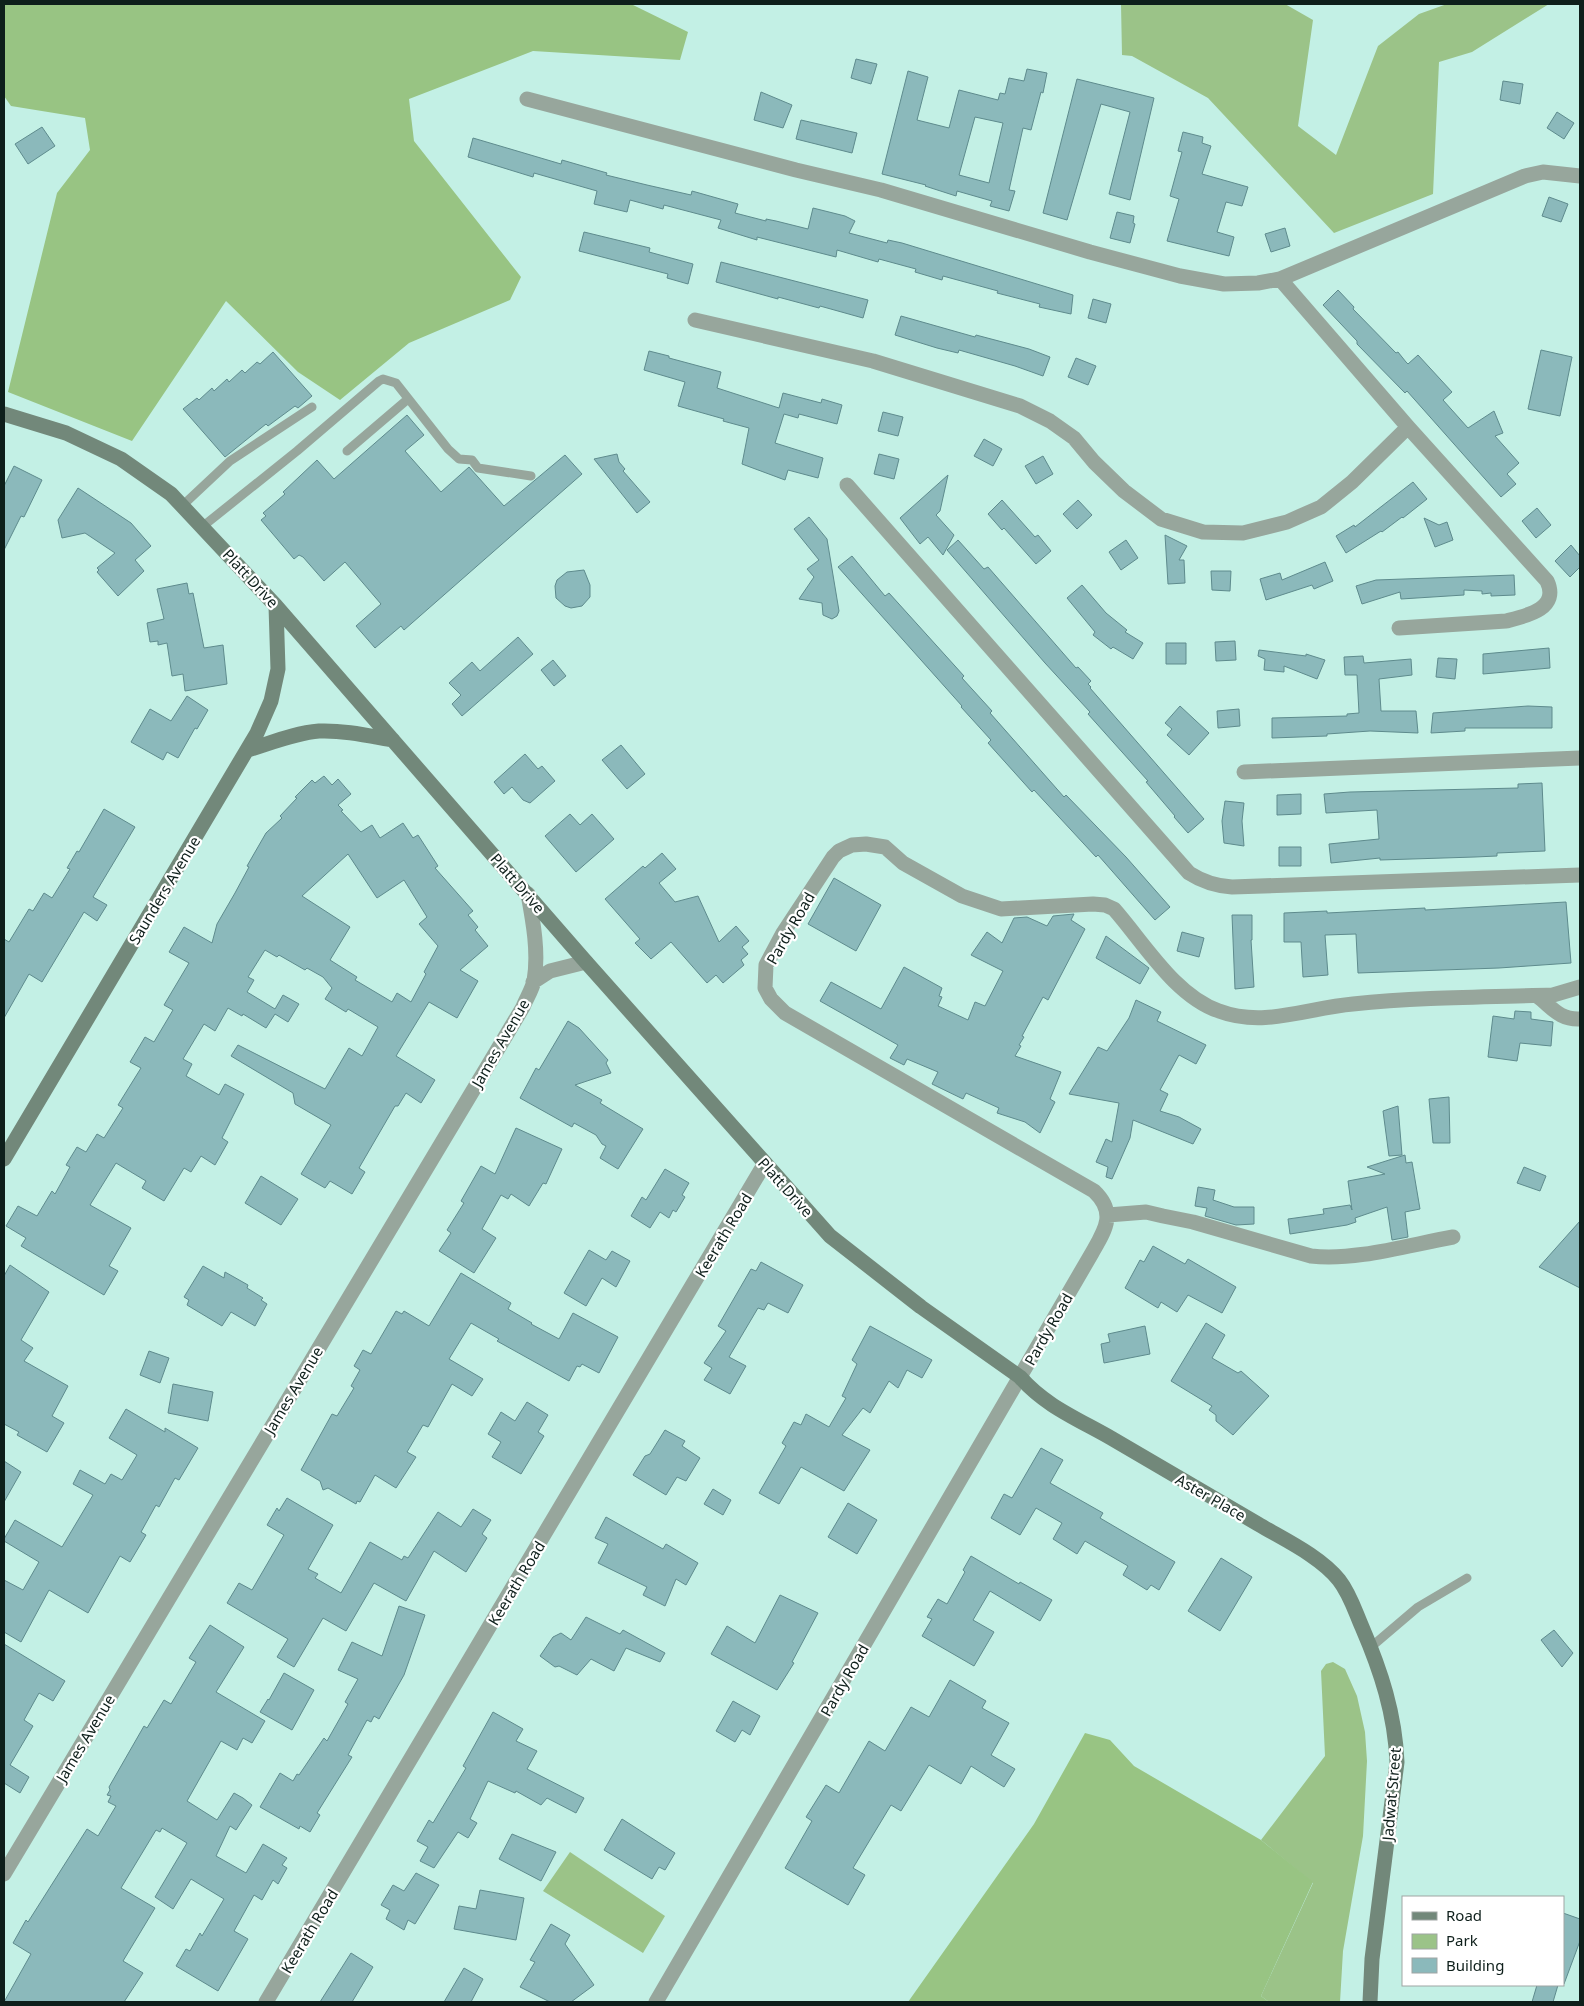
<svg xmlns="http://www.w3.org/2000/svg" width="1584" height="2006" font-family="'Noto Sans',sans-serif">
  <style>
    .green { fill: #9bc388 }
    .forest { fill: #98c483 }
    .building { fill: #8bb9bb; stroke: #5e8b8d; fill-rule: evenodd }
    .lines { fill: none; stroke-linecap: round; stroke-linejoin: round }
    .lane { stroke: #97a69c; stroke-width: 9 }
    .street { stroke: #97a69c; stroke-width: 15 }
    .secondary { stroke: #72887a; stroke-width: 15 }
    .labels { text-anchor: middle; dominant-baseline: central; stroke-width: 4.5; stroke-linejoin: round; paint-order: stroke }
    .street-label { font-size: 15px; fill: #0e1f1b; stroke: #fff }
  </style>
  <rect width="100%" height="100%" fill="#c3f0e5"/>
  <path class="green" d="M1121 4H1285L1313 20 1298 126 1336 155 1378 46 1419 14 1447 4H1549L1472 52 1439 62 1433 194 1334 233 1208 98 1132 56 1122 55Z
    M1333 1662 1345 1669 1357 1696 1365 1732 1367 1761 1363 1836 1343 1951 1340 2002H1269L1261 1996 1313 1883 1261 1840 1325 1756 1321 1671 1326 1664Z
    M570 1852 665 1916 643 1953 543 1891Z"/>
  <path class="forest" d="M4 4H631L688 32 680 60 533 51 409 99 414 141 521 277 510 300 409 343 340 400 298 372 226 301 132 441 8 392 57 193 90 150 85 118 11 106 4 96Z
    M1085 1733 1110 1740 1134 1766 1261 1840 1313 1882 1261 1996 1269 2002H908L1034 1824Z"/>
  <path class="building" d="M856 59 877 64 871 84 851 78Z
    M1027 69 1047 73 1043 93 1041 92 1031 130 1023 128 1009 190 1015 191 1009 211 990 206 992 201 957 191 956 196 925 186 926 185 882 174 908 71 928 77 917 120 949 128 959 90 998 100 1000 93 1005 94 1009 78 1024 81ZM975 117 1003 123 989 183 959 175Z
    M1077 79 1154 98 1130 200 1109 194 1130 112 1101 104 1067 220 1043 213Z
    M1503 81 1523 84 1520 104 1500 100Z
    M761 92 792 105 783 128 754 120Z
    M1557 112 1574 123 1564 139 1547 128Z
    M801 120 857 133 852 153 796 139Z
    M42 127 55 146 28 164 15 144Z
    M1183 132 1203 137 1202 143 1211 146 1202 174 1248 187 1242 206 1226 202 1217 232 1234 237 1229 256 1167 241 1179 199 1170 196 1182 152 1178 151Z
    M473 138 561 164 562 160 607 173 606 175 647 185 691 195 692 191 738 204 735 213 766 221V219L776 221 808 229 813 208 845 216 855 221 849 233 887 243 888 240 902 243 1073 295 1071 314 1039 307 1040 304 997 293 998 291 943 276 942 280 915 272 916 269 879 259 878 262 837 250 836 257 757 237V240L718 228 721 220 664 205 663 209 630 200 627 212 594 204 597 191 534 173 533 177 468 157Z
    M1549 197 1568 204 1561 222 1542 216Z
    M1117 212 1134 216 1133 223 1135 224 1130 243 1110 238Z
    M1285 228 1290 246 1271 252 1265 234Z
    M584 232 650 248 649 252 693 264 688 284 667 278 668 274 579 251Z
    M721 262 868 300 863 318 820 306 819 308 778 297V299L716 282Z
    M1338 290 1354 307 1353 309 1396 353 1398 352 1406 362 1408 364 1418 355 1452 392 1443 400 1468 428 1494 411 1503 433 1495 436 1519 463 1507 474 1516 484 1501 497 1407 391 1405 393 1357 344V341L1323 305Z
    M1093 299 1111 304 1106 323 1088 318Z
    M901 316 975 337 976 335 1029 349 1050 357 1043 376 1015 366 959 350 958 353 937 348 895 335Z
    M1541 350 1572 357 1560 416 1528 409Z
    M649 351 669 356V358L721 372 717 388 779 408 783 393 821 403 822 399 842 405 837 424 799 414 798 418 784 414 775 443 823 458 818 478 788 470 785 480 742 464 749 428 723 421 724 419 678 406 685 382 644 370Z
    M273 352 312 396 298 408 295 406 268 426 266 424 225 457 183 409 197 398 199 400 212 388 214 391 227 379 229 382 242 370 245 373 257 362 260 364Z
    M1076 358 1096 366 1088 385 1068 377Z
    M883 412 903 417 898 436 878 431Z
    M407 415 424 435 405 451 441 492 469 467 504 506 565 455 582 474 404 630 401 626 375 648 356 626 381 604 345 562 324 581 303 557 299 555 294 559 261 520 266 516 263 513 285 494 283 492 317 460 334 479Z
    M984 439 1002 449 993 466 974 456Z
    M617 454 619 462 625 469 623 471 650 502 637 513 594 459Z
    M879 454 899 459 894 479 874 474Z
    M1043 456 1053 474 1036 484 1025 466Z
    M14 466 42 480 24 517 21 516 4 550V486Z
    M948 475 940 511 936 515 954 535 943 555 928 537 920 544 900 518Z
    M1413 482 1427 499 1403 518 1402 517 1382 532 1381 531 1346 553 1336 536 1354 525 1355 527Z
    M78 488 131 523 151 546 135 560 144 571 118 596 97 572 99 570 97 568 115 553 85 533 62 538 58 520Z
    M1002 500 1035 537 1038 535 1051 551 1036 564 1004 528 1002 530 988 514Z
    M1078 500 1092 515 1077 529 1063 514Z
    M1537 508 1551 525 1536 538 1522 521Z
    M809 517 827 539 839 611 837 616 832 619 823 615 822 603 799 599 814 577 807 569 819 560 794 529Z
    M1424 518 1439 525 1447 522 1453 540 1435 547Z
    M1165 535 1187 546 1179 560H1184L1185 583 1168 584Z
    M958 540 984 569 988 567 1076 668 1078 667 1091 681 1088 684 1091 687 1090 688 1204 819 1188 833 1174 817 1175 816 1146 782 1148 781 1088 714 1090 712 1045 663 947 550Z
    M1126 540 1138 558 1121 570 1109 552Z
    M1571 545 1580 556V567L1570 577 1555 561Z
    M852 556 885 596 889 593 964 676 962 678 992 711 990 713 1064 797 1066 795 1126 857 1170 907 1155 920 1098 855 1096 857 1034 790 1032 792 988 743 991 740 961 707 962 706 838 567Z
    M1325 562 1333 581 1314 589 1312 585 1266 600 1260 579 1280 573 1282 580Z
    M584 570 590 585V597L582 606 571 608 565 606 556 598 555 586 557 580 567 572Z
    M1211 571H1231L1230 591 1212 590Z
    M1514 575 1515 595 1491 596V593L1482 594V591L1464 590V595L1401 599 1400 592 1362 604 1356 586 1376 580Z
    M187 583 189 594 193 593 204 648 223 645 227 684 185 691 183 674 172 676 167 643 158 645V641L150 642 147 623 164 619 157 589Z
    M1082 585 1106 613 1127 630 1125 632 1143 643 1133 659 1113 647 1111 649 1093 635 1095 632 1067 598Z
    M518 637 533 654 462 716 452 704 461 695 449 683 472 662 480 671Z
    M1235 641 1236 660 1216 661 1215 642Z
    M1166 643H1186V664H1166Z
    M1549 648 1550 668 1483 674V654Z
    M1259 650 1306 656V654L1325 660 1317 679 1284 666V672L1264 670 1265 659 1258 656Z
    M1363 656 1364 663 1411 659 1412 675 1379 679 1381 711H1416L1418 733 1370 731 1327 734V736L1272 738V718L1347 716V714L1359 713 1357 675H1345L1344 657Z
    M1438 658 1457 659 1455 679 1436 677Z
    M553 660 566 676 554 686 541 670Z
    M187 696 208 710 197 729 195 728 178 758 167 752 163 760 131 742 150 709 171 721Z
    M1180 706 1209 733 1189 755 1167 735 1172 729 1165 723Z
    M1528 706 1552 707V728H1465V731L1431 733 1433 713Z
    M1239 709 1240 726 1218 728 1217 711Z
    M621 745 645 774 627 789 602 760Z
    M525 754 538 769 542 766 555 781 530 803 523 800 512 787 504 794 494 782Z
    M324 776 332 785 338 779 351 794 338 805 343 810 341 811 361 832 372 825 380 838 403 823 413 838 418 835 438 866 435 868 473 911 468 915 478 927 475 930 488 946 460 970 478 981 457 1018 429 1002 396 1056 435 1080 421 1103 406 1093 398 1106H395L359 1168 365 1172 352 1194 330 1181 325 1188 301 1174 331 1125 295 1104 293 1093 231 1056 238 1045 325 1089 349 1048 362 1056 378 1027 348 1009 346 1012 325 999 332 988 323 977 307 968 305 970 279 955 277 957 265 950 248 977 254 980 247 992 275 1009 283 995 299 1004 288 1022 275 1014 266 1028 243 1014 242 1016 228 1008 215 1031 204 1024 183 1059 192 1064 186 1076 219 1095 225 1084 244 1094 222 1138 228 1142 215 1165 201 1156 191 1172 184 1168 164 1201 142 1188 146 1181 116 1163 90 1205 131 1228 109 1266 118 1271 104 1295 21 1246 26 1238 6 1226 18 1206 37 1216 52 1191 55 1194 70 1167 66 1165 77 1147 86 1152 97 1134 104 1138 123 1108 118 1105 141 1068 130 1062 145 1037 154 1042 173 1010 164 1005 189 963 169 952 184 927 212 943 217 924 235 893 249 867 247 866 266 833 282 818 280 816 297 798 295 797 312 780 315 783ZM348 854 377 898 404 880 427 917 419 924 438 946 424 972 426 974 411 1002 397 993 392 1002 355 980 357 977 330 960 350 927 302 896Z
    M1542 783 1545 851 1497 853V856L1475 857 1380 860V858L1331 863 1329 844 1379 839 1377 810 1326 813 1324 794 1350 792 1518 788V784Z
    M1301 794V814L1277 815V795Z
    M1225 801 1244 803 1242 821 1244 846 1224 843 1222 821Z
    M104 809 135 827 93 897 107 905 97 921 84 912 42 982 29 974 4 1018V939L9 942 29 909 33 911 44 893 52 898 70 869 67 868 77 851 79 852Z
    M570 814 580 825 592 814 614 839 576 872 545 836Z
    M1279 847H1301V866H1279Z
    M662 853 676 869 659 883 675 902 698 896 719 942 736 926 749 941 742 947 748 954 741 960 744 965 723 983 716 975 707 983 671 942 651 959 635 943 640 939 605 899 643 866 645 868Z
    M834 878 881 905 856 951 808 924Z
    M1566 902 1571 963 1499 968 1358 973 1356 934 1325 935 1328 975 1303 977 1301 942H1284V913L1327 911V913L1425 908V910Z
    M1074 914 1071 920 1085 929 1048 1000 1043 997 1022 1036 1024 1037 1019 1045 1021 1046 1015 1056 1061 1072 1050 1099 1055 1102 1040 1133 1025 1122 997 1113 999 1108 966 1093 963 1099 932 1084 938 1072 907 1059 904 1065 890 1058 898 1045 820 1001 831 982 881 1009 904 967 942 988 939 996 942 997 938 1006 968 1020 975 1002 985 1006 1003 971 971 955 987 932 1002 943 1014 918 1027 917 1047 926 1053 916Z
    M1232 915H1252V940H1251L1254 987 1235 989Z
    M1182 932 1204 938 1199 957 1177 951Z
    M1106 936 1149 968 1140 984 1096 958Z
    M1136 1000 1161 1012 1157 1021 1206 1045 1196 1064 1179 1055 1160 1090 1168 1094 1160 1111 1179 1117 1201 1129 1193 1144 1133 1120 1130 1138 1112 1179 1106 1177 1108 1167 1096 1162 1106 1139 1112 1142 1119 1103 1069 1094 1098 1047 1107 1051 1129 1018Z
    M1515 1011 1531 1012V1019L1553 1022 1551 1046 1520 1043 1517 1061 1488 1057 1493 1016 1514 1019Z
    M568 1021 579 1028 608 1060 606 1063 611 1073 575 1085 602 1100 600 1103 643 1129 618 1169 600 1158 606 1146 602 1144 596 1135 574 1123 572 1127 520 1098 536 1068 539 1070Z
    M1449 1097 1450 1143H1433L1429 1099Z
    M1398 1106 1402 1155 1389 1156 1383 1111Z
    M516 1128 562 1149 546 1184 543 1183 529 1206 511 1194 508 1199 501 1195 482 1229 496 1238 474 1273 439 1251 451 1233 447 1230 464 1203 461 1201 481 1166 495 1174Z
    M1405 1155 1406 1163 1412 1162 1420 1209 1405 1212 1408 1237 1392 1240 1387 1207 1355 1218 1356 1222 1347 1225 1290 1234 1288 1219 1324 1214 1323 1209 1350 1205 1352 1210 1348 1181 1385 1174 1367 1167Z
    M1524 1167 1546 1176 1540 1191 1517 1183Z
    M665 1169 689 1183 682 1195 685 1197 676 1212 673 1210 669 1218 660 1212 650 1228 631 1216 642 1197 646 1200Z
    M261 1176 298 1199 281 1225 245 1203Z
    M1198 1187 1215 1190 1213 1200 1234 1207H1254V1224L1236 1225 1205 1216 1207 1208 1195 1206Z
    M1580 1221V1288L1539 1267Z
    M1153 1246 1185 1264 1188 1259 1236 1287 1222 1313 1188 1295 1177 1312 1161 1302 1158 1308 1125 1288 1140 1260 1144 1262Z
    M589 1250 606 1260 612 1251 630 1261 616 1287 602 1278 586 1306 564 1293Z
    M761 1262 803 1285 788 1313 768 1303 764 1310 758 1308 729 1357 746 1366 730 1394 704 1380 712 1368 704 1363 726 1331 718 1326 751 1269 756 1271Z
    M10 1265 49 1292 21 1340 33 1348 24 1361 68 1386 52 1416 64 1423 47 1452 17 1435 19 1432 4 1424V1276Z
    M203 1266 224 1278 225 1272 248 1285 247 1288 263 1298 261 1300 267 1304 255 1326 231 1312 222 1326 187 1305 189 1300 184 1297Z
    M461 1273 511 1303 508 1309 532 1323 531 1324 559 1339 573 1313 618 1337 599 1373 582 1364 580 1367 577 1366 569 1381 497 1341 499 1339 471 1323 449 1359 483 1379 472 1396 452 1384 428 1427 423 1425 407 1452 416 1457 396 1488 375 1475 360 1502 357 1501 356 1504 328 1488 323 1490 320 1481 301 1470 332 1414 337 1416 354 1388 351 1386 360 1370 354 1366 363 1350 371 1354 396 1311 402 1314 404 1311 429 1326Z
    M1206 1323 1225 1335 1212 1358 1238 1373 1241 1371 1269 1396 1233 1435 1216 1421V1415L1209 1410 1212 1406 1171 1381Z
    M870 1326 932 1360 922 1378 907 1370 898 1388 889 1381 870 1413 863 1408 842 1435 870 1450 844 1491 801 1467 779 1504 759 1493 786 1446 782 1443 794 1422 801 1425 806 1414 829 1427 846 1398 842 1396 857 1364 852 1360Z
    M1145 1326 1150 1354 1104 1363 1101 1344 1110 1342 1108 1334Z
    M149 1351 169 1358 160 1383 140 1375Z
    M173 1384 213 1392 208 1421 168 1413Z
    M527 1402 548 1415 538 1432 544 1436 521 1474 492 1457 501 1442 488 1434 501 1412 515 1421Z
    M126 1409 165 1432V1428L198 1448 179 1480 175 1478 159 1507 156 1505 141 1532 146 1535 130 1562 120 1556 88 1613 49 1590 21 1642 4 1632V1580L23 1590 39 1562 4 1541V1539L15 1520 62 1547 93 1495 73 1484 80 1470 105 1484 111 1474 122 1480 137 1455 109 1438Z
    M665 1430 685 1441 682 1446 700 1458 686 1481 677 1477 666 1495 633 1475 645 1456 650 1454Z
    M1041 1448 1063 1460 1050 1483 1103 1513 1100 1518 1175 1562 1159 1590 1151 1585 1147 1590 1123 1575 1128 1566 1085 1541 1077 1554 1053 1539 1062 1523 1036 1508 1020 1535 991 1518 1004 1494 1012 1498Z
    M4 1461 21 1472 4 1502Z
    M713 1489 731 1500 723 1515 704 1504Z
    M287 1498 333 1525 308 1569 318 1574 315 1578 341 1593 370 1542 402 1560 404 1556 408 1558 438 1512 461 1527 473 1509 491 1520 482 1534 487 1538 466 1572 434 1551 406 1601 374 1583 346 1631 323 1618 294 1667 277 1657 288 1639 227 1603 239 1583 252 1590 284 1535 267 1525 277 1508 279 1511Z
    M848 1503 877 1520 857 1554 828 1537Z
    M606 1517 663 1549 666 1544 698 1563 686 1585 676 1579 665 1606 643 1595 647 1587 598 1563 608 1544 595 1538Z
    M971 1556 1019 1584 1020 1582 1052 1600 1040 1621 990 1591 973 1620 994 1632 974 1666 922 1636 932 1619 927 1617 938 1599 947 1604 965 1572 963 1570Z
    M1221 1558 1252 1577 1220 1631 1188 1611Z
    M780 1595 818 1613 792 1662 794 1663 777 1690 711 1654 727 1626 755 1643Z
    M399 1606 425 1615 404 1675 379 1719 374 1716 371 1722 367 1720 348 1755 352 1757 317 1813 320 1815 310 1832 300 1826 299 1829 260 1807 280 1773 293 1781 297 1774 299 1775 324 1738 327 1741 348 1704 345 1702 358 1679 338 1670 352 1642 382 1656Z
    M586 1617 620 1634 623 1630 665 1653 660 1662 626 1648 614 1671 591 1659 577 1675 559 1666 555 1667 540 1656 553 1637 561 1633 571 1640Z
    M210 1625 244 1647 216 1692 265 1721 252 1743 243 1738 237 1750 221 1741 187 1801 217 1820 234 1793 243 1798 252 1805 236 1830 230 1826 216 1856 246 1873 263 1844 287 1858 282 1865 287 1868 278 1884 273 1880 262 1900 254 1895 234 1931 248 1939 218 1991 176 1966 186 1949 190 1951 200 1933 202 1936 224 1899 191 1879 173 1909 155 1897 187 1843 162 1828 160 1832 156 1830 121 1888 155 1908 123 1961 143 1973 124 2002H4L31 1954 13 1943 26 1920 28 1922 87 1829 98 1836 116 1806 108 1802 111 1796 107 1795 110 1790 109 1787 144 1726 147 1728 164 1700 171 1704 196 1662 189 1658Z
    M1554 1630 1573 1653 1562 1667 1541 1640Z
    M4 1644 65 1681 53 1701 39 1693 24 1720 33 1726 10 1765 29 1777 20 1793 4 1783Z
    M284 1673 314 1690 292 1730 260 1712 268 1699 269 1700Z
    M950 1680 986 1701 982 1708 1009 1723 991 1755 1015 1769 1004 1787 971 1766 961 1784 929 1765 901 1811 891 1805 853 1868 865 1875 848 1905 785 1868 812 1821 806 1817 826 1785 839 1793 869 1741 885 1751 911 1707 929 1717Z
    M733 1701 760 1716 750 1735 742 1730 735 1742 716 1731Z
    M493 1712 523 1729 516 1741 537 1751 527 1769 584 1798 576 1813 547 1798 541 1805 516 1791 515 1793 488 1781 470 1819 477 1823 468 1838 458 1832 434 1868 420 1861 428 1847 417 1841 429 1820 433 1823 466 1768 463 1766Z
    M622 1819 675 1853 665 1870 659 1867 652 1879 604 1850Z
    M512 1834 556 1852 541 1881 499 1859Z
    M416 1873 439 1885 415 1924 408 1920 404 1930 386 1919 390 1910 381 1905 393 1885 404 1891Z
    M480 1890 524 1898 516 1940 454 1929 459 1906 476 1909Z
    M1563 1913 1580 1919V1941L1564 1984 1563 1983Z
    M551 1924 570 1935 565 1944 594 1985 571 2002H550L520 1987 535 1962 530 1960Z
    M351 1953 373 1967 352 2002H320Z
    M464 1968 483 1979 471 2002H444Z
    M1537 1985H1558L1553 2002H1532Z"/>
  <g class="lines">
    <path class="lane" d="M347 451 408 399
      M182 506 230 461 312 407
      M202 527 297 451 379 381 383 379 396 383 448 449 459 459 472 460 478 468 531 476
      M1371 1647 1418 1607 1467 1578"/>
    <path class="street" d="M527 99 796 170 881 190 1090 252 1180 276 1224 284 1258 283 1280 279 1525 176 1543 172 1580 176
      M1280 279 1408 427 1547 581C1560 609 1526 616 1506 621L1399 628
      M695 320 873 361 1020 406 1050 421 1074 438 1094 462 1124 491 1161 519 1203 532 1243 533 1287 522 1321 507 1352 482 1408 427
      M847 485 1189 873C1203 882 1215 886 1232 887L1580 875
      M1244 772 1580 758
      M533 982 550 971 586 962
      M1537 996C1552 1007 1559 1020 1580 1019
      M1108 1215 1146 1212 1163 1216 1193 1222 1311 1256C1356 1261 1408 1245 1453 1237
      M4 1874 523 1007C526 999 532 990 534 981 539 953 533 921 528 894
      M266 2002 765 1163
      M656 2002 1092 1253C1105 1230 1117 1213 1094 1191L785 1013 771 999 765 988 766 965 783 933 833 857 839 851 852 845 866 844 885 847 903 863 962 896 1001 909 1093 904 1105 905 1114 909C1144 943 1175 996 1219 1011 1264 1028 1307 1008 1353 1004 1419 997 1487 997 1553 995L1580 987"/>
    <path class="secondary" d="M4 414 66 433 121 459 171 494 276 606 586 962 830 1236 921 1307 1020 1377C1045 1406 1078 1419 1111 1438 1160 1467 1209 1495 1258 1524 1283 1539 1320 1556 1339 1580 1350 1594 1355 1611 1362 1627 1381 1671 1395 1714 1397 1762L1372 1959 1370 2002
      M248 750C271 743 295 733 319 731 344 730 370 736 393 740
      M4 1159 257 733 271 701 278 669 276 606"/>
  </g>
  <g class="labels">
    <g class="street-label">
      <text transform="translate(251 578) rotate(47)">Platt Drive</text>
      <text transform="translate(518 883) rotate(49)">Platt Drive</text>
      <text transform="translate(164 890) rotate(-59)">Saunders Avenue</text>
      <text transform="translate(790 928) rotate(-60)">Pardy Road</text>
      <text transform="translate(500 1043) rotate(-60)">James Avenue</text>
      <text transform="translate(786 1187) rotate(48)">Platt Drive</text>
      <text transform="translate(723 1235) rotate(-59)">Keerath Road</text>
      <text transform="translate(1048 1329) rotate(-60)">Pardy Road</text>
      <text transform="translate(293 1390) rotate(-59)">James Avenue</text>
      <text transform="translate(1211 1497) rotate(30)">Aster Place</text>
      <text transform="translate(516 1583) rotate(-59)">Keerath Road</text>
      <text transform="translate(844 1680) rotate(-60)">Pardy Road</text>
      <text transform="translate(85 1738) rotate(-59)">James Avenue</text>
      <text transform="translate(1391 1794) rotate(-85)">Jadwat Street</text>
      <text transform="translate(309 1931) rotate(-59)">Keerath Road</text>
    </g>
  </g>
  <rect width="1584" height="2006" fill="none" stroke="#0e1f1b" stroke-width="10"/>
  <rect x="1402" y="1896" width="162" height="90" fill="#ffffff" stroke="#9fa5a4"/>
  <rect x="1412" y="1912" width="25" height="8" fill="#72887a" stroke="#9fa5a4"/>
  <text x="1446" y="1921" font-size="15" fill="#0e1f1b">Road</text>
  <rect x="1412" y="1934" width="25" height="15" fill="#9bc388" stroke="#9fa5a4"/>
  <text x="1446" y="1946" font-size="15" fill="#0e1f1b">Park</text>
  <rect x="1412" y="1958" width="25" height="15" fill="#8bb9bb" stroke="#9fa5a4"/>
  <text x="1446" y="1971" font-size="15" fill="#0e1f1b">Building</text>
</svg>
